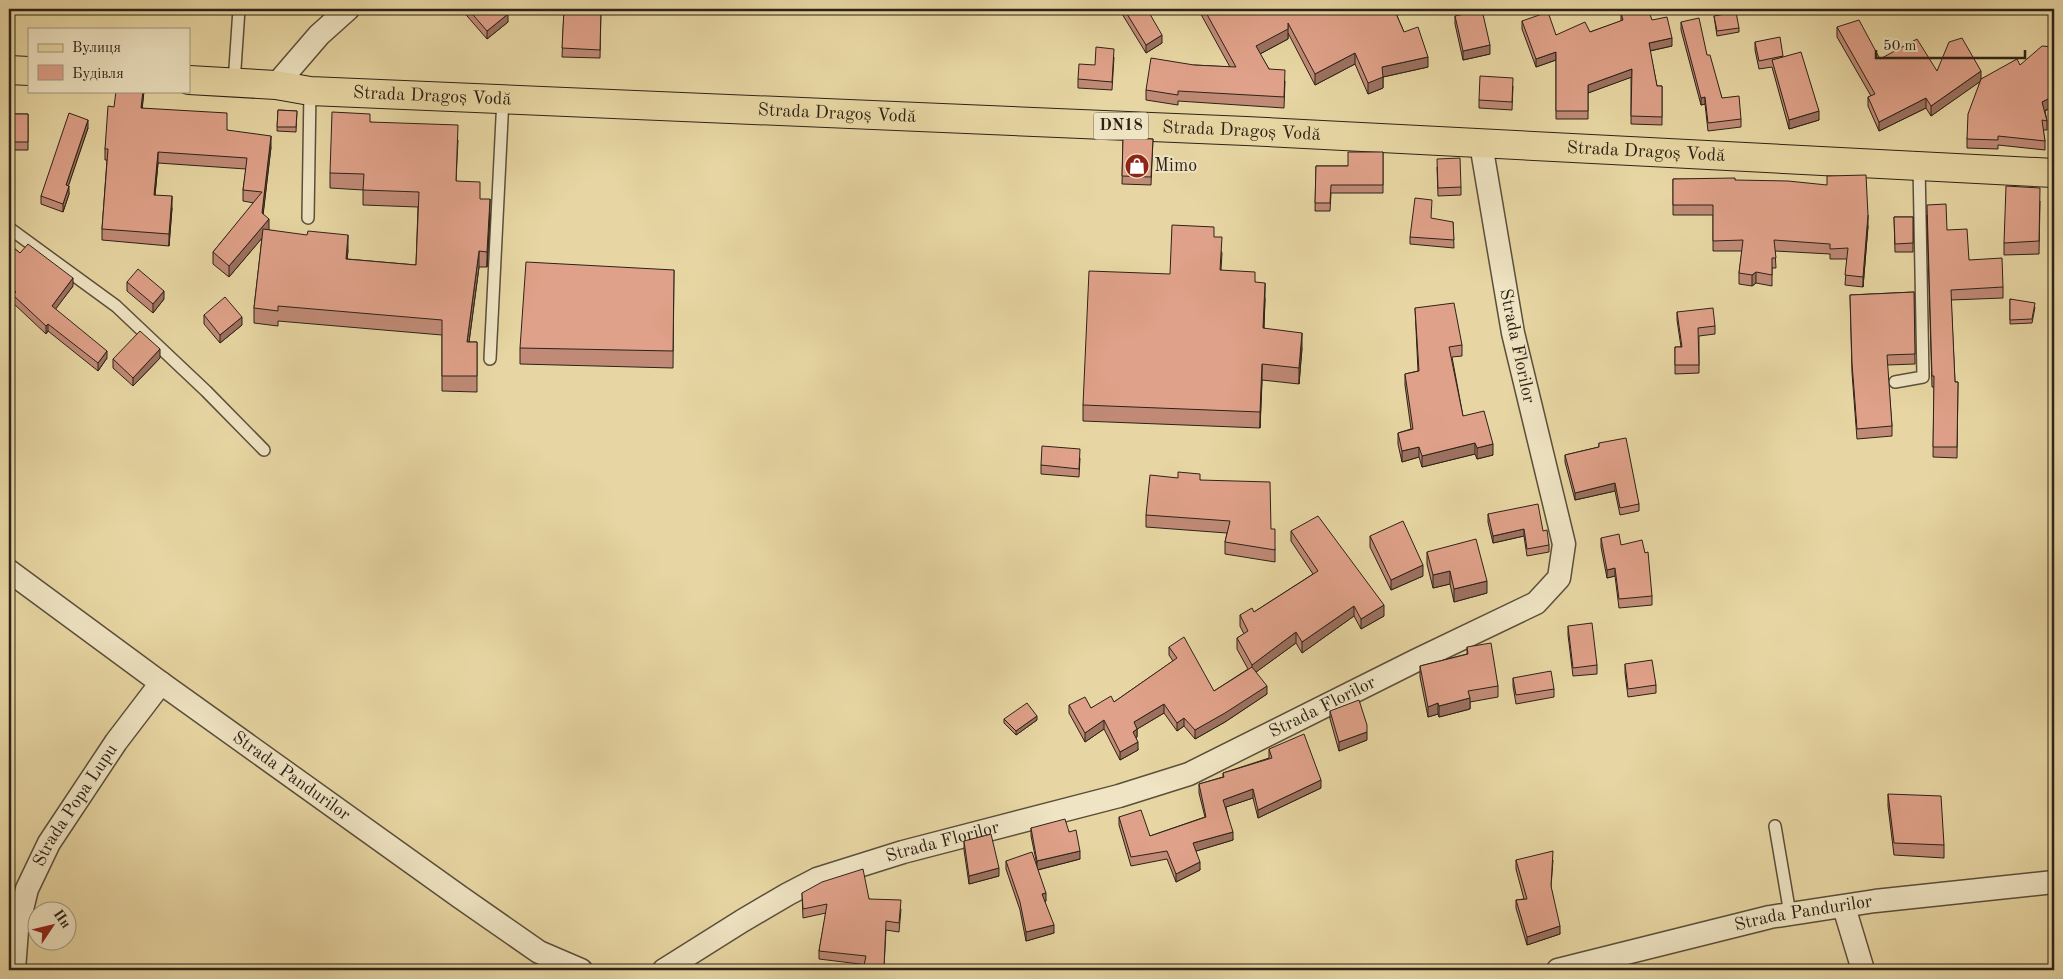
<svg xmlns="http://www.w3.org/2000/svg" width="2063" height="979" font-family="'Old Standard TT',serif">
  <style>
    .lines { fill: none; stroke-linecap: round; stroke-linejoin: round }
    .service-casing { stroke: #5c4f3a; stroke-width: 14 }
    .minor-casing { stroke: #5c4f3a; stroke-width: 25 }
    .primary-casing { stroke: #2d2217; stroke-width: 30 }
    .service { stroke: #efe4c3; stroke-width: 11 }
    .minor { stroke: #efe4c3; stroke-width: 22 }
    .primary { stroke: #e7d6a3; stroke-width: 28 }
    .wall { fill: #c08a76; stroke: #2d2217 }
    .shaded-wall { fill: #9c7160; stroke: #2d2217 }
    .building { fill: #dfa189; stroke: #2d2217 }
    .labels { text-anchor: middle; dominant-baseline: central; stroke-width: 4; stroke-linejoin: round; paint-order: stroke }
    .shield { fill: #efe4c3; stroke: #675c4b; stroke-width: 1 }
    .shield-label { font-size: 16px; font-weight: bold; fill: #2d2217 }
    .street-label { font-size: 18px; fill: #2d2217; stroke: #efe4c3 }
    .poi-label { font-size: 18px; fill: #2d2217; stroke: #efe4c3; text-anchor: start }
  </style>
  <rect width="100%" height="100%" fill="#e7d6a3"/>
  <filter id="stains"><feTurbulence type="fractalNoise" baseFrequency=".004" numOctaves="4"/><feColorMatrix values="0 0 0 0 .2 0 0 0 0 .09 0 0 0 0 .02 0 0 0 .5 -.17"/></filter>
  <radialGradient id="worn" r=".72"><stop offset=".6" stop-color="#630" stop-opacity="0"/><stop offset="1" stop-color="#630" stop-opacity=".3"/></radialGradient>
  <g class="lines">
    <defs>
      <path id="service" d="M234 83 239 9
        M308 218 310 91
        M9 228 116 306 206 391 264 450
        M490 359 503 98
        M1895 382 1923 377 1919 165
        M1775 826 1790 914"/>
      <g id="minor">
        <path d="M276 85 319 35 348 9"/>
        <path id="s1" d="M9 571 161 683 460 897 539 952 581 970"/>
        <path d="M1844 907 1863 970"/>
        <path id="s2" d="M14 970 17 930 27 889 49 843 116 742 161 683"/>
        <path id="s3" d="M664 970 742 921 788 894 817 879 903 852 1119 796 1189 774 1417 660 1536 603 1559 578 1564 544 1513 333 1481 144"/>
        <path id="s4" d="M1558 970 1770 917 1875 901 2054 882"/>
      </g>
      <g id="primary">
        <path d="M9 70 29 71"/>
        <path id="s5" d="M189 80 276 85 310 91 1246 131 2054 173"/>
      </g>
    </defs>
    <use href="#service" class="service-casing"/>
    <use href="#minor" class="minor-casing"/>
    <use href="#primary" class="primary-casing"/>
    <use href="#service" class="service"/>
    <use href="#minor" class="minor"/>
    <use href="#primary" class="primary"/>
  </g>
  <path class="wall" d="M461 9H504L508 22 487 39Z
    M564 9H601L600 58 562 57Z
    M1119 9H1147L1162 43 1146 53Z
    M1198 9H1394L1404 32 1428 67 1383 77V88L1368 94 1355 64 1315 85 1288 33V39L1260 54 1269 69 1285 81 1284 108 1178 101V105L1146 100V90L1194 65 1230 67Z
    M1621 13 1652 20 1672 46 1650 51 1657 86H1662V125L1631 124V77L1588 93V119H1556V60L1536 67 1522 29V21L1556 35 1590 32 1621 21Z
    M1455 16 1490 54 1463 60 1455 24Z
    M1714 16 1739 28V32L1717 36Z
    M1681 22 1707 55 1722 98 1741 119V127L1708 131 1705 104 1701 105 1681 30Z
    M1837 27 1880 59 1937 71 1981 79 2020 65 2054 47V106L2045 111 2047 121V130H2043L2045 141V150L1998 145V149L1967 148V139L1980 81 1931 116 1926 108 1879 131 1868 106V97L1871 96 1837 37Z
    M1755 42 1783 57 1819 120 1789 129 1772 67 1759 69 1755 50Z
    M1114 57 1112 90 1078 88V79L1095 65Z
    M1513 86 1512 110 1479 108V100Z
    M144 91 142 108 227 130 271 147 263 214 269 230 348 250 347 259 416 265 418 207 363 205V190L330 188V173L370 122 458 140 456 181 480 199 490 214 487 267H479L469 342H477V392L442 391V335L278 321V326L254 323V308L262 238 229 277 213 264V252L254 203 243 201V190L246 169 158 163 155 195 172 208 169 246 102 240V229L107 160H105V149L114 107Z
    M278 110 297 111 296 132 277 131Z
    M9 114H28V150H9Z
    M88 128 68 186 69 194 63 212 41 204V196Z
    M1123 138 1153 139 1151 185 1122 184Z
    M1383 152V193H1331L1330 211H1315L1316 166H1348Z
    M1437 167 1461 187V195L1438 196Z
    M1673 179 1735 180 1868 226 1863 287 1845 285 1847 259H1830V254L1775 251 1776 268H1772V286L1756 283 1752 286 1739 284V273L1742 251H1713V215H1673Z
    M2040 201 2039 254 2004 255V243Z
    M1927 215 1969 260 2003 287V298L1951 300 1955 382H1958L1957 458 1933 457 1934 387H1932Z
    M1894 217H1913V252H1895Z
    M1453 222 1454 248 1410 244V237Z
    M1214 237 1222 253 1221 270 1255 282 1265 299 1264 328 1302 348 1299 384 1262 380 1260 428 1083 421V405L1170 274Z
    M9 244 20 253 73 286 55 309 107 358 98 371 48 331 46 334 13 303V297L9 295Z
    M674 270 673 368 520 364V348Z
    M127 282 164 299 153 313 127 291Z
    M1914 292 1915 364 1887 365 1892 426V436L1857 439 1852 373 1850 295Z
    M2010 299 2035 307 2032 323 2010 324Z
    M1415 308 1462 345V356L1452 357 1463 416 1493 455 1477 459 1475 454 1422 467 1419 457 1402 462 1398 444V433L1411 429 1405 385V374L1418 371Z
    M1677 312 1715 326V334L1699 336V373L1675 374V347H1681L1677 320Z
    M204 315 242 325 220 343 204 324Z
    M160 358 133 386 113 368V359Z
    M1599 443 1639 504V511L1620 515 1615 491 1575 500 1565 462V455L1599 447Z
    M1080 458 1079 477 1041 474V465Z
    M1200 480 1271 529 1275 550V562L1225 554V542L1227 533 1146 527V515Z
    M1488 514 1543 531 1549 545V552L1527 556 1524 536 1493 543 1488 522Z
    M1291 531 1384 616 1361 629 1354 616 1302 653 1296 643 1256 672 1267 694 1225 722 1195 739 1184 726 1177 731 1164 713 1137 729V737L1136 738 1138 750 1120 760 1104 729 1085 742 1069 713V705L1091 708 1114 702 1173 661 1169 655V647L1214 691 1248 669 1237 649V638L1244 634 1240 626V615L1254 612 1313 574 1291 541Z
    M1370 536 1423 576 1391 590 1370 547Z
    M1601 538 1621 545 1652 596V605L1619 608 1615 576 1607 578 1601 547Z
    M1427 552 1487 593 1454 602 1450 584 1433 588 1427 564Z
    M1568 626 1597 665V674L1573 676 1568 635Z
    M1467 647 1498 686V697L1470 702V709L1439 717 1438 714 1428 717 1420 677V666L1467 654Z
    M1625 664 1656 685V693L1628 697 1625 673Z
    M1513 678 1554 689V697L1516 704 1513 686Z
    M1330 711 1367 740 1339 751 1330 719Z
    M1004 719 1037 720 1016 735 1004 723Z
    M1269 749 1321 788 1258 818 1253 798 1226 807 1233 840 1196 851 1200 870 1176 882 1167 859 1131 866 1119 825V817L1150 836 1205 817 1199 793V784L1223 777V773L1269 758Z
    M1888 794 1944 845V858L1894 855 1888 806Z
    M1031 828 1069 832 1080 859 1038 870 1046 901 1045 902 1054 933 1026 941 1020 910 1006 869V861L1037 865 1031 836Z
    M964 841 999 876 969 884 964 850Z
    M1516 860H1553L1551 887 1560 934 1527 945 1516 908V900L1524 899 1516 869Z
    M802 893 869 899 901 909 899 932 886 930 884 967 819 959V951L826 913 803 918Z"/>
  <path class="shaded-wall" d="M508 14V22L487 39V31Z
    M1288 23V39L1256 56V46Z
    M1162 35V43L1146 53V45Z
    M1672 38V46L1649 51V43Z
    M1490 45V54L1463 60V51Z
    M1556 52V60L1536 67V59Z
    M1355 53V64L1315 85V74Z
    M1428 57V67L1383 77V88L1368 94V83L1382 67Z
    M1632 69V77L1588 93V85Z
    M1981 71V81L1931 116V106Z
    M143 91H144L141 120V108Z
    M2054 96V106L2042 112V102Z
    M1705 97V104L1701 105V98Z
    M1926 98V108L1879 131V122Z
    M1819 111V120L1789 129V120Z
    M88 120V128L66 193V185Z
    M271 136V147L262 224V213Z
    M158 152V163L154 206V195Z
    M69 186V194L63 212V204Z
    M172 196V208L169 246V234Z
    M490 199V214L487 267V252Z
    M1868 215V226L1863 287V277Z
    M269 219V230L229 277V266Z
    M348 235V250L346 274V259Z
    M479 251V267L467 357V342Z
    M1756 272V283L1752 286V275Z
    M73 278V286L52 314V306Z
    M1265 283V299L1263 344V328Z
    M164 291V299L153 313V304Z
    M242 317V325L220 343V335Z
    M48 324V331L46 334V326Z
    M1302 333V348L1299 384V368Z
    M160 349V358L133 386V378Z
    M107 351V358L98 371V363Z
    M1262 364V380L1260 428V412Z
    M1475 443V454L1422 467V456Z
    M1493 444V455L1477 459V448Z
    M1419 447V457L1402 462V451Z
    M1615 483V491L1575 500V493Z
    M1524 529V536L1493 543V536Z
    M1423 565V576L1391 590V580Z
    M1615 568V576L1607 578V570Z
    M1450 571V584L1433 588V575Z
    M1487 581V593L1454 602V589Z
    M1384 605V616L1361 629V619Z
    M1354 606V616L1302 653V642Z
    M1296 632V643L1252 675V665Z
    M1267 686V694L1225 722 1195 739V730Z
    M1470 698V709L1439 717V706Z
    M1438 703V714L1428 717V707Z
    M1164 704V713L1134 731V722Z
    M1037 716V720L1016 735V731Z
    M1184 718V726L1177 731V723Z
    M1104 720V729L1085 742V733Z
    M1137 729V737L1133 741V732Z
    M1367 732V740L1339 751V742Z
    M1138 742V750L1120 760V752Z
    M1321 780V788L1258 818V810Z
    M1253 789V798L1223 808V800Z
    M1233 832V840L1193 852V843Z
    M1080 851V859L1037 870V861Z
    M1200 862V870L1176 882V874Z
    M999 868V876L969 884V876Z
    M1046 893V901L1042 903V894Z
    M1054 925V933L1026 941V932Z
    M1560 926V934L1527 945V937Z"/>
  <path class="building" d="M468 9H504L508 14 487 31Z
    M564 9H601L600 50 562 48Z
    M1124 9H1147L1162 35 1146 45Z
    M1204 9H1394L1404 32 1418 27 1428 57 1382 67 1383 77 1368 83 1355 53 1315 74 1288 23V29L1256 46 1269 69 1285 70 1284 97 1178 91V95L1146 90 1151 58 1194 65 1236 67Z
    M1633 9H1648L1652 20 1667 17 1672 38 1649 43 1657 86H1662V117L1631 116 1632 69 1588 85V111H1556V52L1536 59 1522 21 1548 12 1556 35 1585 22 1590 32 1623 20 1621 13Z
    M1482 10 1490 45 1463 51 1455 16Z
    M1736 12 1739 28 1717 31 1714 16Z
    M1699 18 1707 55H1710L1722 98 1739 96 1741 119 1708 123 1705 97 1701 98 1681 22Z
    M1859 20 1880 59 1917 39 1937 71 1949 42 1962 38 1981 71 1931 106 1926 98 1879 122 1868 97 1875 94 1837 27Z
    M1780 37 1783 56 1759 61 1755 42Z
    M2042 46 2054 47V96L2042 102 2047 121 2042 120 2045 141 1998 136V140L1967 139 1968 114 1981 79 2017 59 2020 65Z
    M1096 47 1114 49 1112 82 1078 79 1079 64 1095 65Z
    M1801 52 1819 111 1789 120 1772 60Z
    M1480 76 1513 78 1512 102 1479 100Z
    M116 91H143L141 108 227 113V130L271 136 262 213 269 219 229 266 213 252 262 192 243 190 247 158 158 152 154 195 172 196 169 234 102 229 108 149H105L108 106 114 107Z
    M278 110 297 111 296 127H277Z
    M332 112 370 114V122L458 125 456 181 480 182V199H490L487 252 479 251 467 342H477V376H442V320L278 306V311L254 308 263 229 307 235 308 231 348 235 346 259 416 265 419 192 363 190 364 174 330 173Z
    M69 113 88 120 66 185 69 186 63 204 41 196Z
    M9 114H28V142H9Z
    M1123 138 1153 139 1151 177 1122 176Z
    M1348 152H1383V185H1331L1330 203H1315L1316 166H1348Z
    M1460 158 1461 187 1438 188 1437 159Z
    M1866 175 1868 215 1863 277 1845 275 1848 248 1830 249V244L1774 240 1776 258H1772V275L1756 272 1752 275 1739 273 1743 240 1713 241V205H1673V179L1735 178V180L1788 181 1827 185V176Z
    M2006 186 2040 188 2039 241 2004 243Z
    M1415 198 1432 200 1431 218 1453 222 1454 240 1410 237Z
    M1946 204 1947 230 1967 229 1969 260 2002 258 2003 287 1951 290 1955 382H1958L1957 447H1933L1934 376H1932L1927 205Z
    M1894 217H1913V243L1895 244Z
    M1172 225 1214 227V237H1222L1220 270 1255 272V282L1265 283 1263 328 1302 333 1299 368 1262 364 1260 412 1083 405 1089 271 1170 274Z
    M9 244 20 253 28 244 73 278 52 306 107 351 98 363 48 324 46 326 13 295 16 292 9 287Z
    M526 262 674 270 673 351 520 348Z
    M138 269 164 291 153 304 127 282Z
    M1914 292 1915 354 1887 355 1892 426 1857 429 1852 363 1850 295Z
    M225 297 242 317 220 335 204 315Z
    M2010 299 2035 303 2032 319 2010 320Z
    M1454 303 1462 345 1449 347 1463 416 1484 411 1493 444 1477 448 1475 443 1422 456 1419 447 1402 451 1398 433 1413 429 1405 374 1419 371 1415 308Z
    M1713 308 1715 326 1698 328 1699 365H1675V347H1682L1677 312Z
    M140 331 160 349 133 378 113 359Z
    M1626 438 1639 504 1620 508 1615 483 1575 493 1565 455 1599 447V443Z
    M1042 446 1080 449 1079 469 1041 465Z
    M1178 472 1200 474V480L1270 482 1271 529H1275V550L1225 542 1230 521 1146 515 1150 475 1178 478Z
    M1538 504 1543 531 1547 530 1549 545 1527 549 1524 529 1493 536 1488 514Z
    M1318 516 1384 605 1361 619 1354 606 1302 642 1296 632 1252 665 1237 638 1248 631 1240 615 1252 608 1254 612 1318 571 1291 531Z
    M1403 521 1423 565 1391 580 1370 536Z
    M1619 534 1621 545 1642 540 1645 553 1648 552 1652 596 1619 599 1615 568 1607 570 1601 538Z
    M1476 539 1487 581 1454 589 1450 571 1433 575 1427 552Z
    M1592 623 1597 665 1573 668 1568 626Z
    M1184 637 1214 691 1252 667 1267 686 1225 713 1195 730 1184 718 1177 723 1164 704 1134 722 1137 729 1133 732 1138 742 1120 752 1104 720 1085 733 1069 705 1085 697 1091 708 1111 696 1114 702 1177 658 1169 647Z
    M1491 643 1498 686 1468 691 1470 698 1439 706 1438 703 1428 707 1420 666 1468 654 1467 647Z
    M1652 660 1656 685 1628 689 1625 664Z
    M1551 671 1554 689 1516 695 1513 678Z
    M1359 700 1367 725V732L1339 742 1330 711Z
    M1027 703 1037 716 1016 731 1004 719Z
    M1304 734 1321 780 1258 810 1253 789 1223 800 1233 832 1193 843 1200 862 1176 874 1167 851 1131 857 1119 817 1141 810 1150 836 1206 817 1199 784 1224 777 1223 773 1272 758 1269 749Z
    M1888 794 1941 796 1944 845 1894 843Z
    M1065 819 1069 832 1076 830 1080 851 1037 861 1031 828Z
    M991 834 999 868 969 876 964 841Z
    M1553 851 1551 886 1560 926 1527 937 1516 900 1527 899 1516 860Z
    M1032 852 1046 893 1042 894 1054 925 1026 932 1020 902 1006 861Z
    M863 869 869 899 901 900 899 923 886 921 884 967 897 970H863L866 956 819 951 827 904 803 909 802 893 822 882Z
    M79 965 92 970H72Z"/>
  <defs>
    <symbol id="shop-disc" viewBox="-11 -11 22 22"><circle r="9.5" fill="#8f2418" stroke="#efe4c3"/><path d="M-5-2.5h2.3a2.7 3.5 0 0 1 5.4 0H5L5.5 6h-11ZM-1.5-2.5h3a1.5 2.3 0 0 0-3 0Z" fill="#fff"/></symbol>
  </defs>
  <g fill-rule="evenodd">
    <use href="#shop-disc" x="1123" y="152" width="28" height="28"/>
  </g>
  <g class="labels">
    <rect class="shield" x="1093.5" y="112.5" width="55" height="27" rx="4"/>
    <g class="shield-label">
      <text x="1121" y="126">DN18</text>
    </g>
    <g class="street-label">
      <text stroke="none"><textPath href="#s5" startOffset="244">Strada Dragoș Vodă</textPath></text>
      <text stroke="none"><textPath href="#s5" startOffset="649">Strada Dragoș Vodă</textPath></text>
      <text stroke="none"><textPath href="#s5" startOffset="1054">Strada Dragoș Vodă</textPath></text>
      <text stroke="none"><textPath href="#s5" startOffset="1459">Strada Dragoș Vodă</textPath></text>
      <text transform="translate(1517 346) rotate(78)">Strada Florilor</text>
      <text stroke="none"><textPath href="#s3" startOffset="714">Strada Florilor</textPath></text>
      <text stroke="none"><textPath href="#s1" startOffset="349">Strada Pandurilor</textPath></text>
      <text stroke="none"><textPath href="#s2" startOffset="179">Strada Popa Lupu</textPath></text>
      <text stroke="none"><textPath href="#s3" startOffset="309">Strada Florilor</textPath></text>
      <text stroke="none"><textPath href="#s4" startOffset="252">Strada Pandurilor</textPath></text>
    </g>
    <g class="poi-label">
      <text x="1154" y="166">Mimo</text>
    </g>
  </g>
  <rect width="2063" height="979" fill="none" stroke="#e7d6a3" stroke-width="30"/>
  <rect x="10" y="10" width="2043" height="959" fill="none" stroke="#2d2217" stroke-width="2.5"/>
  <rect x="15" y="15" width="2033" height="949" fill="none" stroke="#2d2217"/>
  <rect x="28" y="28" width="162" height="65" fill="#efe4c3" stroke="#a1967e"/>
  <rect x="38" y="44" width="25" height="8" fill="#e7d6a3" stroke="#a1967e"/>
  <text x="72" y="52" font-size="15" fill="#2d2217">Вулиця</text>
  <rect x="38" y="65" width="25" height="15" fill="#dfa189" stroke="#a1967e"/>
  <text x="72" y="78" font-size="15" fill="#2d2217">Будівля</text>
  <g transform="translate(52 926) rotate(55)"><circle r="24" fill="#efe4c3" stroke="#a1967e"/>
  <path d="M0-4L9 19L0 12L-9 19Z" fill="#8f2418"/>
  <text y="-8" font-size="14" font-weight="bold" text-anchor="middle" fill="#2d2217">Пн</text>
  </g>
  <path d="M1876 50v8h149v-8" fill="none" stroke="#2d2217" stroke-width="2.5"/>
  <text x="1883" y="50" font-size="15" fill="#2d2217" stroke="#efe4c3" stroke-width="4" paint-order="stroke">50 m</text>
  <rect width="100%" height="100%" filter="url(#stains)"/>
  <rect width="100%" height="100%" fill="url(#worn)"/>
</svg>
